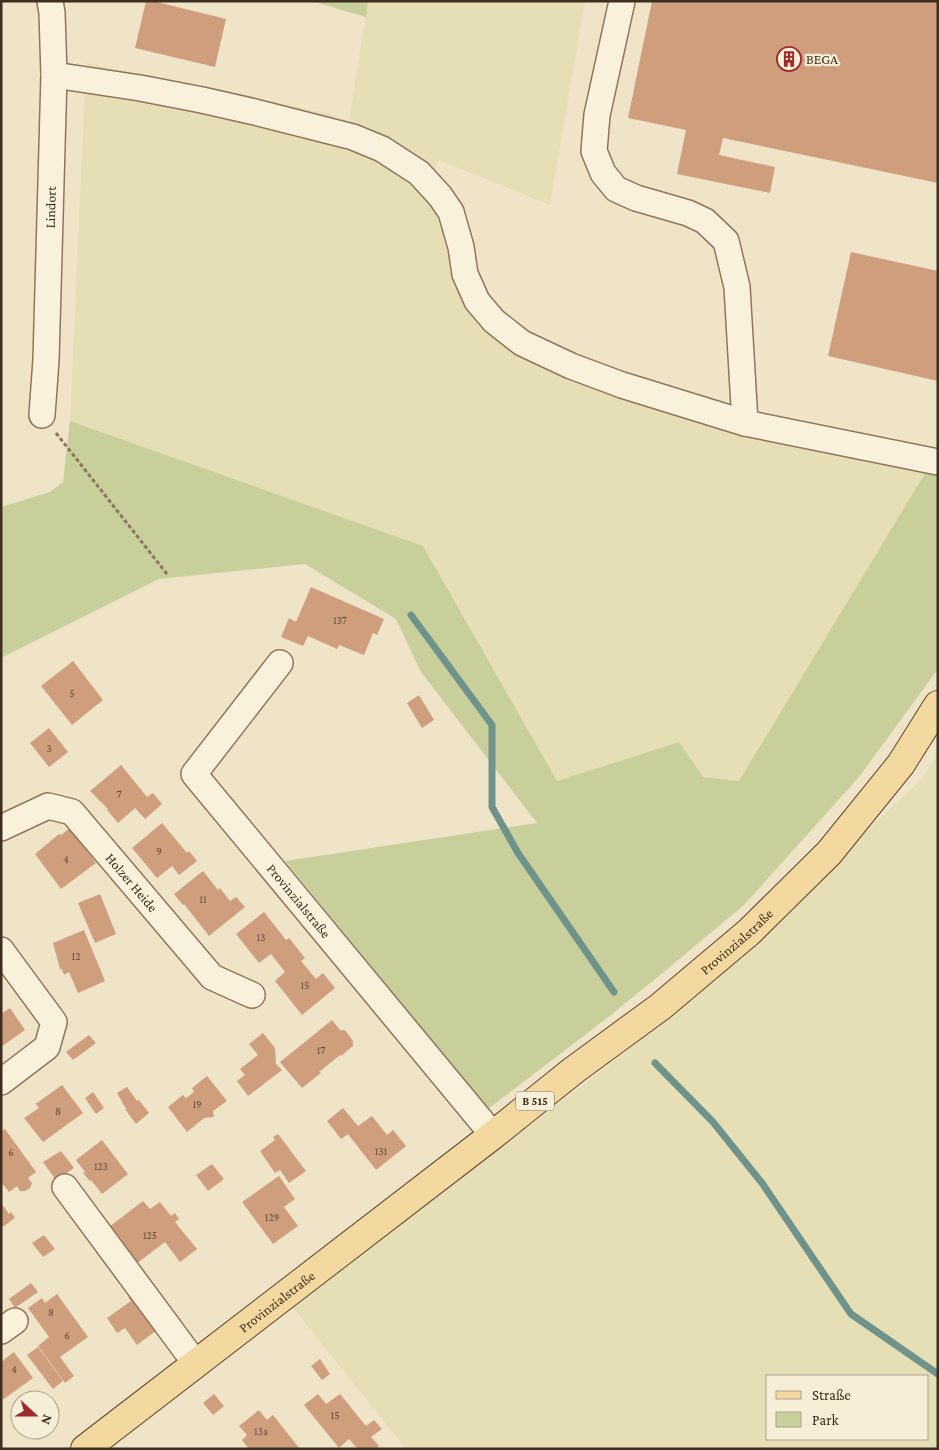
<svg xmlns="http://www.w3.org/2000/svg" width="939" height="1450" font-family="'Crimson Pro',serif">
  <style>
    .farmland { fill: #e6deb5; fill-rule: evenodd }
    .green { fill: #c9cf9b }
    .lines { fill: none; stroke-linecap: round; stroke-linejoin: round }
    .stream { stroke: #6f938a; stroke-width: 7 }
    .building { fill: #cf9f7d }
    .minor-casing { stroke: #8d765c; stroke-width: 28 }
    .major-casing { stroke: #5b4430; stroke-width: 30 }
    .path { stroke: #8d765c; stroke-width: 3; stroke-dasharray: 4 2.5; stroke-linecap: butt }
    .minor { stroke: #faf1dc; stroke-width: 25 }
    .major { stroke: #f3d9a0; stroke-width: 28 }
    .labels { text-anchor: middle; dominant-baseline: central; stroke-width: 4.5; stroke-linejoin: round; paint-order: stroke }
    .number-label { font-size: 11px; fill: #624a37 }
    .shield { fill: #f7eed8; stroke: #756857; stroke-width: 1 }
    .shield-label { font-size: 12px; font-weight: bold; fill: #3d2e20 }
    .poi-label { font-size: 14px; fill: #3d2e20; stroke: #f7eed8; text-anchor: start }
    .street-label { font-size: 14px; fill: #3d2e20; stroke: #f7eed8 }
  </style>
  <rect width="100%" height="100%" fill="#f0e4c8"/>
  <path class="farmland" d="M368 1H585L550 205 439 160 425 195 443 218 514 350 927 470 739 781 703 777 679 742 557 781 423 546 70 421 86 63 322 112 349 121Z
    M938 752V1449H406L293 1308 645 1037 922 779ZM768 1376H928V1439H768Z"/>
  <path class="green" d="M311 1H368L366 17Z
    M70 421 423 546 557 781 679 742 703 777 739 781 927 470 938 473V669L859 777 744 905 659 976 602 1022 488 1109 285 861 537 823 421 672 396 619 305 564 159 579 1 658V507L50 492 63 482Z"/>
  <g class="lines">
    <path class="stream" d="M411 615 492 725V807L518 853 614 992
      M655 1063 713 1122 762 1183 851 1314 938 1374"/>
  </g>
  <path class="building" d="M146 1H153L226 19 215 67 135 48Z
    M652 1H938V183L723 138 719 155 775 167 770 193 677 174 686 130 628 118Z
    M851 252 938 271V381L828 356Z
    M311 587 384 619 377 635 373 633 364 655 339 645 337 649 308 636 303 646 281 637 289 618 296 622Z
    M73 661 103 700 72 725 41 686Z
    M419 695 434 720 422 728 407 703Z
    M49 728 68 752 49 767 30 743Z
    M121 765 147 797 153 793 162 804 145 819 135 808 118 823 107 810 108 809 90 791Z
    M162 823 187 853 189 851 197 861 179 875 172 866 157 878 132 848Z
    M70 828 96 863 61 889 35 854 59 834 61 835Z
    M203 871 218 890 220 888 230 901 236 897 245 907 209 936 184 904 183 905 174 894Z
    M100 894 116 934 95 943 78 903Z
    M264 912 286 940 289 938 305 958 301 961 316 979 323 973 335 988 302 1015 275 981 285 972 271 954 259 963 236 934Z
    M84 930 105 981 78 993 69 972 64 975 62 969H60L53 943Z
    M10 1008 25 1030 1 1047V1014Z
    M332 1020 340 1030H345L353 1041V1046L341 1056 340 1055 319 1072 321 1073 302 1088 280 1062Z
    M263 1033 275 1048 276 1064 282 1070 248 1096 237 1081 245 1075 240 1069 258 1055 249 1044Z
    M89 1035 96 1043 73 1060 66 1052Z
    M207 1076 227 1101 213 1111 214 1117 204 1118 187 1132 168 1107 183 1095 186 1098 194 1092 192 1088Z
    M62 1085 83 1113 43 1142 24 1118 39 1108 35 1103H37Z
    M127 1087 137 1101 139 1100 149 1113 136 1124 125 1109H126L117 1093Z
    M93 1092 104 1108 96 1114 85 1098Z
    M343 1108 358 1126 372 1116 387 1135 393 1130 406 1146 376 1170 348 1134 341 1139 327 1121Z
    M5 1129 36 1172 28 1178 32 1183 30 1188 25 1191H20L17 1186 9 1192 1 1182V1132Z
    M278 1134 306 1171 289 1183 280 1170 275 1173 260 1151 275 1140 273 1137Z
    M102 1140 128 1174 102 1194 91 1180 90 1181 83 1173 85 1172 76 1160Z
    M61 1151 74 1168 56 1180 43 1162Z
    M212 1164 224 1179 208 1191 196 1175Z
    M279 1176 295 1199 284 1207 298 1226 273 1244 242 1202Z
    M143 1201 150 1209 160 1202 171 1216 175 1213 179 1219 175 1222 197 1249 180 1262 165 1242 136 1264 109 1227Z
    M1 1203 9 1214 11 1212 15 1218 1 1228Z
    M44 1235 55 1249 43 1257 32 1243Z
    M31 1283 38 1292 15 1308 9 1299Z
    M135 1291 161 1327 137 1345 125 1328 117 1333 107 1318 131 1301 128 1297Z
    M57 1294 88 1337 60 1357 74 1376 65 1383 38 1346 49 1337 28 1308 42 1298 45 1303Z
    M38 1347 63 1381 53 1389 27 1355Z
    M14 1352 33 1378 1 1401V1362Z
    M320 1359 330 1374 322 1380 311 1366Z
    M214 1394 224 1406 213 1415 203 1403Z
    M318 1394 326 1404 340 1394 366 1426 374 1420 382 1429 371 1437 379 1446 376 1449H358L349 1439 339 1448 304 1405Z
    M259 1410 267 1420 273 1415 300 1449H249L242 1440 247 1435 239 1426Z"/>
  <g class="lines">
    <defs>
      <g id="minor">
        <path d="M622 1 597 115 594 151 603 173 616 189 636 198 688 213 705 221 726 241 737 287 745 423"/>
        <path d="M54 75 140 88 202 100 255 112 353 137 382 149 419 173 440 196 451 212 461 247 465 274 477 301 494 321 522 343 571 366 622 385 745 423 938 462"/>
        <path id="s1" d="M42 415 46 360 54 75 52 13 50 1"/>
        <path id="s2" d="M280 663 194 774 493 1135"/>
        <path id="s3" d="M1 828 48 806 72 812 212 977 252 995"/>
        <path d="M1 950 54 1022 47 1047 1 1082"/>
        <path d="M65 1187 196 1364"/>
        <path d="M1 1331 15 1321"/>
      </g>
      <g id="major">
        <path id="s4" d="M85 1449 493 1135 574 1070 660 1007 749 932 829 853 901 764 938 705"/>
      </g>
    </defs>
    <use href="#minor" class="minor-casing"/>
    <use href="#major" class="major-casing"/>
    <path class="path" d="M56 433 167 574"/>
    <use href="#minor" class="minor"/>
    <use href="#major" class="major"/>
  </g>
  <defs>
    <symbol id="building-ring" viewBox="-11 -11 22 22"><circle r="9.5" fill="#f7eed8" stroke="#9e2a2b" stroke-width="1.5"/><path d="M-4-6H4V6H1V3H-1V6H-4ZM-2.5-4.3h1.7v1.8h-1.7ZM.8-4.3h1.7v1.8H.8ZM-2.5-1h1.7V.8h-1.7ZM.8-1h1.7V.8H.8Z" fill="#9e2a2b"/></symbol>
  </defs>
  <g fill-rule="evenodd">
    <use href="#building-ring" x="775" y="45" width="28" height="28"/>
  </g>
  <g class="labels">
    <g class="number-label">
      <text x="340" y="620">137</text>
      <text x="72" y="693">5</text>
      <text x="49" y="748">3</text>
      <text x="119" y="794">7</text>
      <text x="159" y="851">9</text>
      <text x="66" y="859">4</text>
      <text x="203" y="899">11</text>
      <text x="261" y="937">13</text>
      <text x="76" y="956">12</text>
      <text x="305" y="985">15</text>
      <text x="321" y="1050">17</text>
      <text x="197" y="1104">19</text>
      <text x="58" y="1111">8</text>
      <text x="381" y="1151">131</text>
      <text x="11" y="1152">6</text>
      <text x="101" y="1166">123</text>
      <text x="272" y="1217">129</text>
      <text x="150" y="1235">125</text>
      <text x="51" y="1312">8</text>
      <text x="67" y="1335">6</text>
      <text x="14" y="1369">4</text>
      <text x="335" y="1415">15</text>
      <text x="261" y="1431">13a</text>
    </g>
    <rect class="shield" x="516" y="1091.5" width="38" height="19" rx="4"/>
    <g class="shield-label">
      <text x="535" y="1101">B 515</text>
    </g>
    <g class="poi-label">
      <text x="806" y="59">BEGA</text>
    </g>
    <g class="street-label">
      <text stroke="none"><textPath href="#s1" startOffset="208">Lindort</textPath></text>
      <text stroke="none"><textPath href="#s3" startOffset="169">Holzer Heide</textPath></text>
      <text stroke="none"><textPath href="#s2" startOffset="305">Provinzialstraße</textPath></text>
      <text stroke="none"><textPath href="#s4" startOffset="826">Provinzialstraße</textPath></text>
      <text stroke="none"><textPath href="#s4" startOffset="242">Provinzialstraße</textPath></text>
    </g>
  </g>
  <rect width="939" height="1450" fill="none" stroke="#3d2e20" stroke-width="5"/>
  <rect x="766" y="1375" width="162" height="65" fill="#f7eed8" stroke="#ada18e"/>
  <rect x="776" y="1391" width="25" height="8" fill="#f3d9a0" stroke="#ada18e"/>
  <text x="812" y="1400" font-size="15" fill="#3d2e20">Straße</text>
  <rect x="776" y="1412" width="25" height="15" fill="#c9cf9b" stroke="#ada18e"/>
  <text x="812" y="1425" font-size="15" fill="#3d2e20">Park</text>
  <g transform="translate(35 1415) rotate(111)"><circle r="24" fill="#f7eed8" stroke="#ada18e"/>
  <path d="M0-4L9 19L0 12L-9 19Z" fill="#9e2a2b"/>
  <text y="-8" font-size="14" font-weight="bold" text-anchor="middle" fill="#3d2e20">N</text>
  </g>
</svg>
